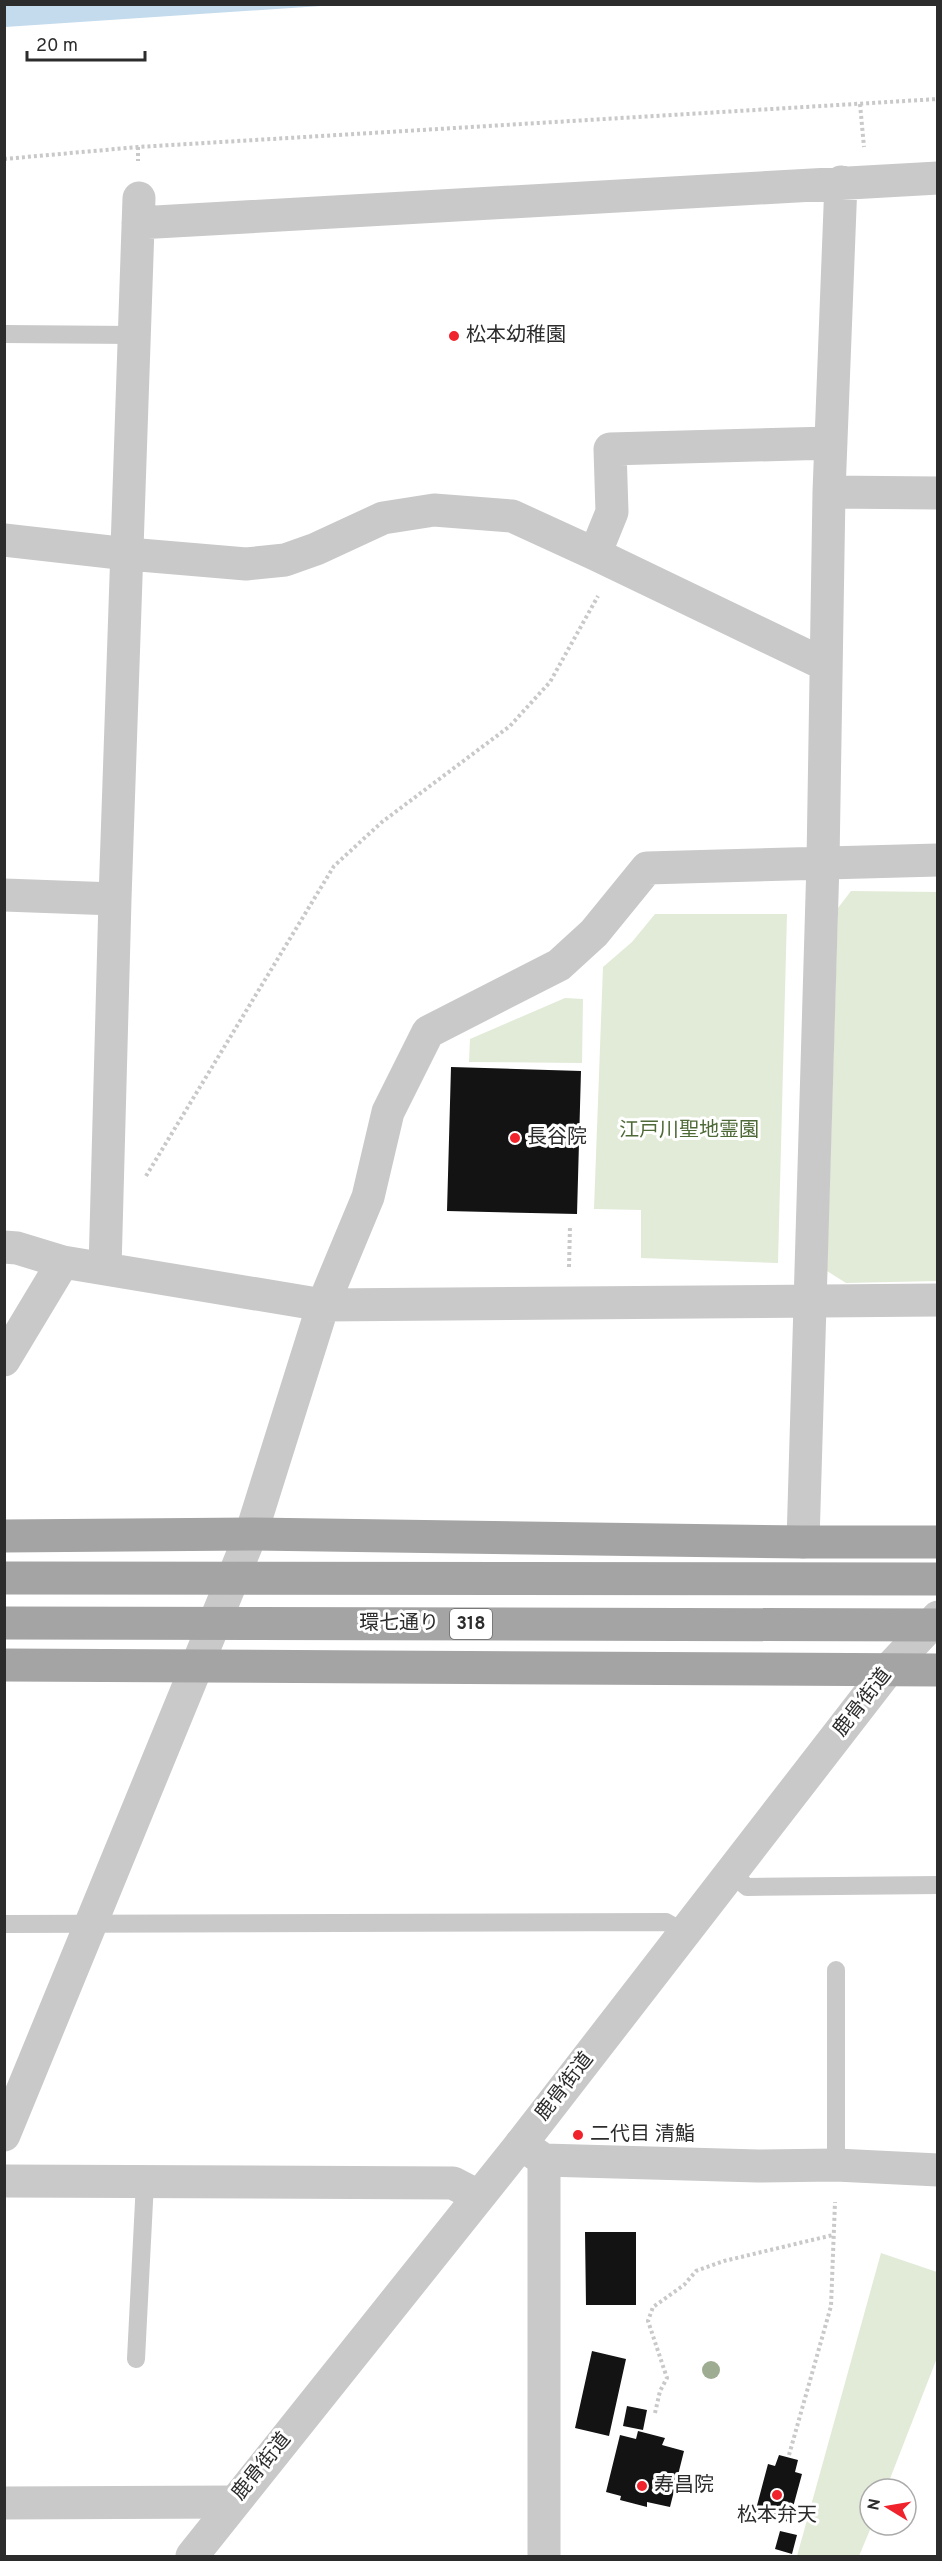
<svg xmlns="http://www.w3.org/2000/svg" width="942" height="2561" font-family="Overpass,'Noto Sans JP',sans-serif">
  <style>
    .green { fill: #e2ebd8 }
    .water { fill: #c3dbed }
    .building { fill: #131313 }
    .lines { fill: none; stroke-linecap: round; stroke-linejoin: round }
    .path { stroke: #c9c9c9; stroke-width: 4; stroke-dasharray: 3 3; stroke-linecap: butt }
    .service { stroke: #c9c9c9; stroke-width: 18 }
    .minor { stroke: #c9c9c9; stroke-width: 33 }
    .tertiary { stroke: #c9c9c9; stroke-width: 33 }
    .primary { stroke: #a4a4a4; stroke-width: 33 }
    .primary-bridge { stroke: #a4a4a4; stroke-width: 33 }
    .tree { fill: #9ead91 }
    .poi-dot { fill: #f0222b; stroke: #fff; stroke-width: 2 }
    .labels { text-anchor: middle; dominant-baseline: central; stroke-width: 6; stroke-linejoin: round; paint-order: stroke }
    .shield { fill: #fff; stroke: #6b6b6b; stroke-width: 1.5 }
    .shield-label { font-size: 18px; font-weight: bold; fill: #2c2c2c }
    .poi-label { font-size: 20px; fill: #2c2c2c; stroke: #fff; text-anchor: start }
    .park-label { font-size: 20px; fill: #4e6a37; stroke: #fff }
    .street-label { font-size: 20px; fill: #2c2c2c; stroke: #fff }
  </style>
  <rect width="100%" height="100%" fill="#fff"/>
  <path class="green" d="M851 891 937 892V1281L846 1283 827 1271 838 908Z
    M655 914H787L778 1263 641 1258V1210L594 1209 603 967 632 942Z
    M565 998 583 999 582 1063 469 1062 470 1039Z
    M881 2253 937 2272V2358L886 2489H870L872 2525 859 2556H797Z"/>
  <path class="water" d="M5 4H336V5L5 27Z"/>
  <path class="building" d="M451 1067 581 1071 577 1214 447 1211Z
    M585 2232H636V2305H586Z
    M592 2351 626 2359 609 2436 575 2428Z
    M627 2406 647 2410 643 2430 623 2426Z
    M638 2431 665 2438 662 2445 684 2451 670 2507 647 2502V2507L620 2500 621 2496 606 2492 620 2435 636 2439Z
    M779 2455 798 2460 795 2472 802 2474 789 2522 755 2513 768 2464 775 2466Z
    M780 2531 797 2535 792 2554 775 2549Z"/>
  <g class="lines">
    <path class="path" d="M860 104 864 147
      M138 147V161
      M4 159 138 147 938 99
      M146 1176 334 866 382 822 510 726 550 682 598 596
      M569 1267 570 1226
      M655 2413 660 2391 667 2378 648 2321 653 2307 684 2285 696 2271 724 2261 833 2235
      M789 2455 831 2306 835 2202"/>
    <path class="service" d="M4 334 134 335
      M732 1874 747 1887 938 1885
      M4 1924 666 1922 685 1933
      M836 2165V1970
      M136 2359 145 2182"/>
    <path class="minor" d="M138 223 938 178
      M829 492 938 493
      M4 540 128 554 246 564 285 560 316 549 383 518 434 510 512 516 595 554 826 665
      M595 554 612 512 610 449 831 443
      M4 895 115 899
      M4 1247 17 1248 63 1262 323 1305 938 1300
      M105 1269 115 899 139 198
      M4 1360 63 1262
      M803 1542 823 862 829 492 841 182
      M4 2135 251 1534 323 1305 368 1197 388 1112 428 1032 559 965 594 933 647 868 938 860
      M521 2144 544 2160 758 2166 836 2165 938 2170
      M4 2181 453 2183 478 2196
      M4 2503 234 2502
      M544 2556V2160"/>
    <path class="tertiary" d="M192 2556 521 2144 887 1671 938 1617"/>
    <path class="primary" d="M4 1536 251 1534 803 1542H938
      M4 1665 938 1670"/>
    <path class="primary-bridge" d="M4 1578 938 1579
      M4 1623 938 1625"/>
  </g>
  <circle class="tree" cx="711" cy="2370" r="9"/>
  <g class="poi-dot">
    <circle cx="454" cy="336" r="6"/>
    <circle cx="515" cy="1138" r="6"/>
    <circle cx="578" cy="2135" r="6"/>
    <circle cx="642" cy="2486" r="6"/>
    <circle cx="777" cy="2495" r="6"/>
  </g>
  <g class="labels">
    <rect class="shield" x="450" y="1609" width="42" height="30" rx="4.5"/>
    <g class="shield-label">
      <text x="471" y="1624">318</text>
    </g>
    <g class="poi-label">
      <text x="466" y="336">松本幼稚園</text>
      <text x="527" y="1138">長谷院</text>
      <text x="590" y="2135">二代目 清鮨</text>
      <text x="654" y="2486">寿昌院</text>
      <text x="777" y="2516" text-anchor="middle">松本弁天</text>
    </g>
    <g class="park-label">
      <text x="689" y="1131">江戸川聖地霊園</text>
    </g>
    <g class="street-label">
      <text x="399" y="1624">環七通り</text>
      <text transform="translate(863 1703) rotate(-52)">鹿骨街道</text>
      <text transform="translate(565 2087) rotate(-52)">鹿骨街道</text>
      <text transform="translate(262 2467) rotate(-51)">鹿骨街道</text>
    </g>
  </g>
  <rect width="942" height="2561" fill="none" stroke="#2c2c2c" stroke-width="12"/>
  <g transform="translate(888 2507) rotate(281)"><circle r="28" fill="#ffffff" stroke="#ababab" stroke-width="1.5"/>
  <path d="M0-4.5L10 22L0 15L-10 22Z" fill="#f0222b"/>
  <text y="-9" font-size="16" font-weight="bold" text-anchor="middle" fill="#2c2c2c">N</text>
  </g>
  <path d="M27 51v9h118v-9" fill="none" stroke="#2c2c2c" stroke-width="3"/>
  <text x="36" y="51" font-size="18" fill="#2c2c2c" stroke="#ffffff" stroke-width="4.5" paint-order="stroke">20 m</text>
</svg>
